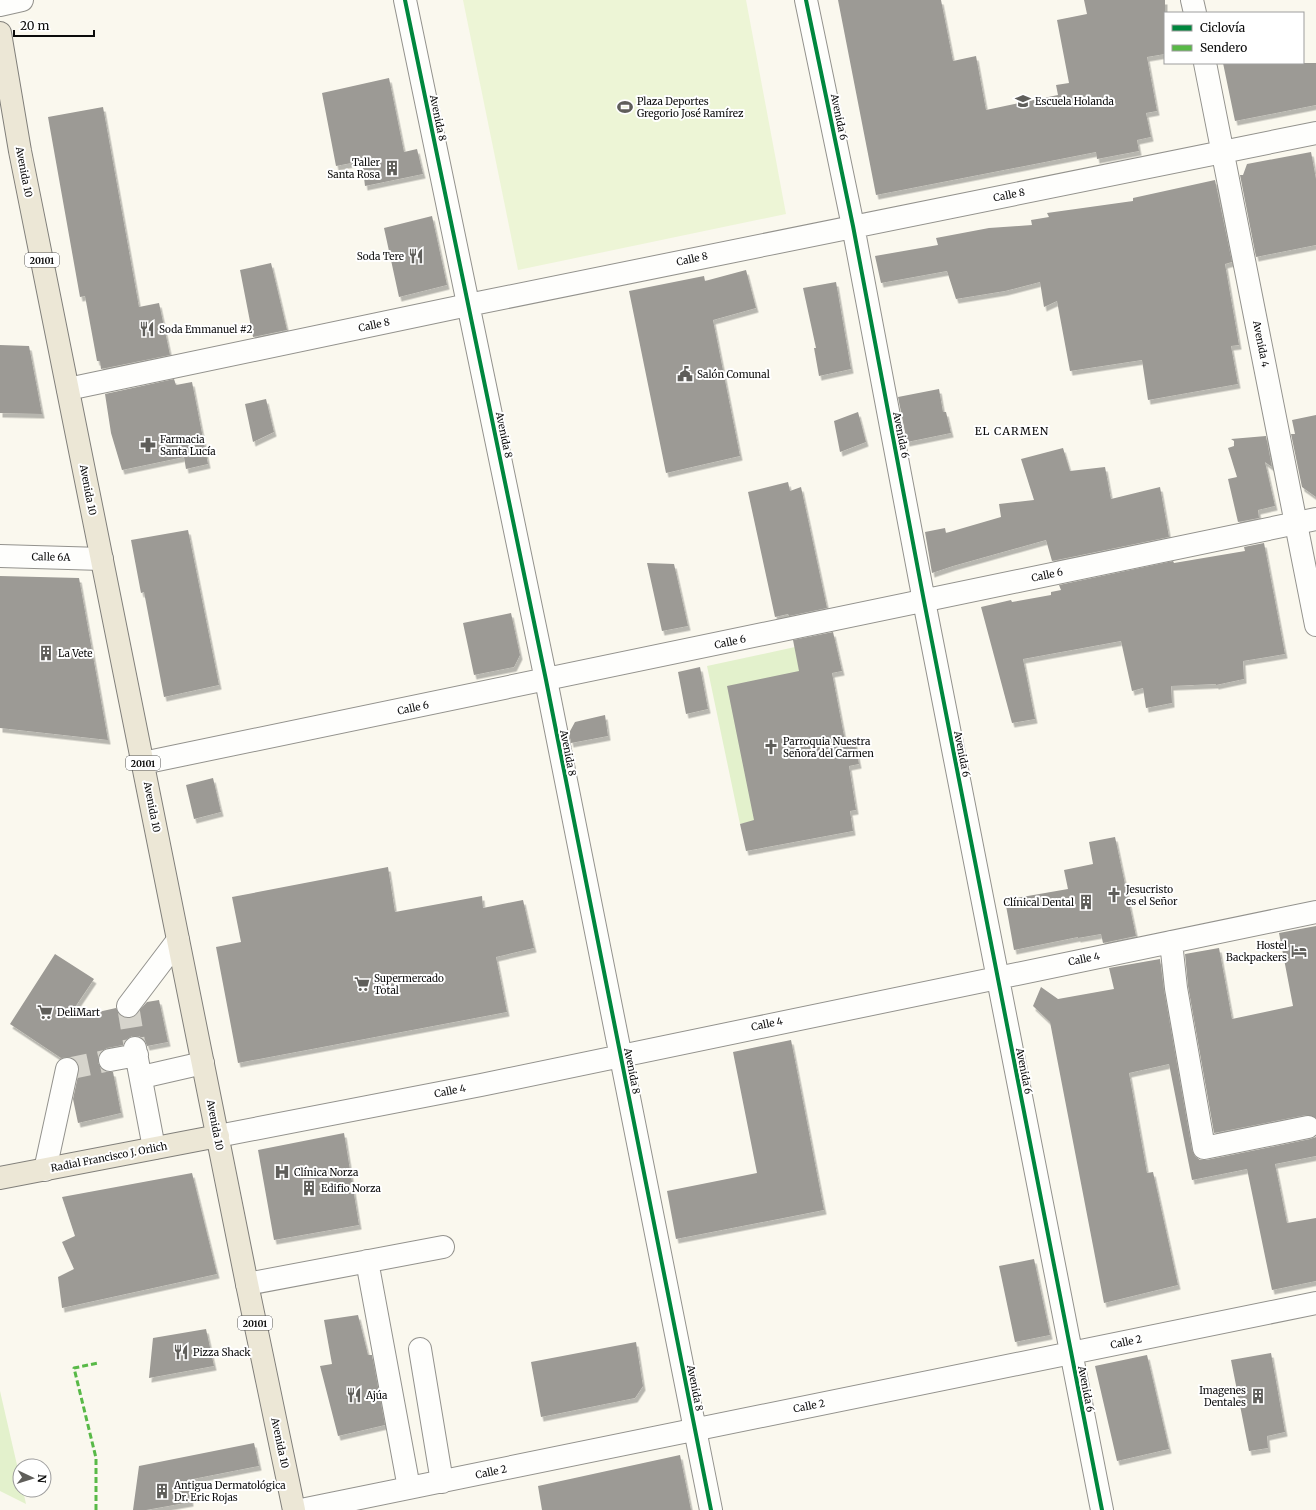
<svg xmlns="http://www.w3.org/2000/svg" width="1316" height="1510" font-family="Merriweather,serif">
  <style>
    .green { fill: #e3f1cc }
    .pitch { fill: #edf5d6 }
    .building { fill: #9c9a95; filter: url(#shadow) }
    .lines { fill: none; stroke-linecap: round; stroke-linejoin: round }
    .minor-tunnel { stroke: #d6d4cc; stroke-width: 22; stroke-dasharray: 22 11; stroke-linecap: butt }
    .minor-casing { stroke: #93928d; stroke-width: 24 }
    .major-casing { stroke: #807f7a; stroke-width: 24 }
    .minor { stroke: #fefefc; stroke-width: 22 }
    .major { stroke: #ece7d6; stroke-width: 22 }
    .quiet { stroke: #58b947; stroke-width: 3; stroke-dasharray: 6 3; stroke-linecap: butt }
    .cycleway-casing { stroke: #fff; stroke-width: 6 }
    .cycleway { stroke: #00873e; stroke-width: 4 }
    .labels { text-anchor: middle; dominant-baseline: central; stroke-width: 4; stroke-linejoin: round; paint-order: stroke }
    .shield { fill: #fff; stroke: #545454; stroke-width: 1 }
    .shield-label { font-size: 9px; font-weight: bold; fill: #0b0b0b }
    .poi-label { font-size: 10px; fill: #0b0b0b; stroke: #fff; text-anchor: start }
    .street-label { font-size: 10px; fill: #0b0b0b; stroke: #fff }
    .neighbourhood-label { font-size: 11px; letter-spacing: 1px; fill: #0b0b0b; stroke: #fff }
  </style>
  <defs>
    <filter id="shadow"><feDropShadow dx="2.5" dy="4.5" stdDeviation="0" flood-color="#0004"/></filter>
  </defs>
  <rect width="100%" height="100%" fill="#faf8ee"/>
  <path class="green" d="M795 647 825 805 740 824 707 666Z
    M0 1391 20 1478V1490H23L26 1504 0 1491Z"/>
  <path class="pitch" d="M463 0H746L786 214 518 270Z"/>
  <path class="building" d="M838 0H941L953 61 976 56 986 110 1058 95 1056 85 1069 83 1057 20 1087 14 1084 0H1165V54L1147 57 1157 111 1146 113 1151 137 1137 140 1139 151 1097 159 1096 152 876 195Z
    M1223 63H1316V105L1235 121Z
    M389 78 404 152 417 149 423 174 365 186 362 161 336 166 322 93Z
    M103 107 139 307 159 303 170 355 101 369 100 361H97L85 296 80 297 48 117Z
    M1311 152 1316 179V245L1256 257 1240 175H1243L1247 164Z
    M1215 180 1232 262 1225 264 1239 345 1231 346 1238 384 1148 400 1142 360 1070 371 1057 301 1044 307 1040 282 1005 291 956 299 947 271 881 283 875 256 938 245 936 238 989 228 1032 225 1031 220 1049 217 1047 213 1133 201V198Z
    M432 216 447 285 399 297 384 228Z
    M271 263 287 330 253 337 240 270Z
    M746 270 756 308 713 320 740 456 666 473 629 291 704 276 705 281Z
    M836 282 851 369 819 376 814 348H816L803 288Z
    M0 345 29 346 42 414 0 413Z
    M174 379 176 385 192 382 208 464 186 469 184 457 122 470 111 433 105 394Z
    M939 389 943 412H946L951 433 907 442 898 397Z
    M266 399 274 432 253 442 245 404Z
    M858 412 866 442 840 452 834 421Z
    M1316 415V497L1302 487 1291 434H1295L1292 420Z
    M1266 436 1272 467 1265 462 1275 506 1258 510 1259 518 1238 522 1228 479 1237 477 1228 448 1234 446V441L1231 439Z
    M1063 448 1070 471 1105 467 1111 499 1160 487 1169 537 1052 561 1046 540 953 566 932 573 925 532 945 528 946 533 1001 517 999 504 1034 500 1021 459Z
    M788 482 790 491 801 487 827 608 789 616 788 614 775 617 748 492Z
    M188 530 219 685 164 697 144 592 141 593 131 540Z
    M1264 543 1285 654 1243 661 1244 679 1216 685V684L1171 686 1172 703 1146 708 1143 688 1132 691 1121 641 1023 659 1035 719 1012 723 981 607 1011 600 1012 602 1051 595V592L1061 590 1059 585 1173 561 1174 563 1245 551 1244 547Z
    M647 563 674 564 688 626 662 631Z
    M0 576 79 578 108 740 0 728Z
    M511 613 520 655 514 667 474 675 463 623Z
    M833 632 842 671 832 673 845 741 854 739 859 764 849 766 856 810 850 811 853 831 746 851 740 824 754 820 727 686 799 671 793 640Z
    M700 667 708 709 686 714 678 672Z
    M605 715 608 736 571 743 569 733 575 722Z
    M213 778 221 812 194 819 186 785Z
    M1115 837 1136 936 1103 943 1101 934 1078 938V937L1014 950 1005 900 1068 889 1064 870 1093 864 1089 842Z
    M388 867 395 912 482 896 483 908 523 900 534 948 496 957 507 1012 238 1063 216 947 241 942 232 897Z
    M1316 926V1118L1306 1115 1214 1133 1188 986 1185 954 1219 948 1232 1019 1293 1006 1279 933Z
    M55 954 94 979 67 1019 116 1008 121 1016 127 1018H132L147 1002 159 1000 168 1042 147 1046 145 1040 139 1036H132L127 1039 123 1045 107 1048 102 1051 98 1056V1063L101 1068 106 1072H113L121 1113 78 1123 73 1099 79 1071V1066L76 1060 69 1057 61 1058 10 1024Z
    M1160 959 1164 990 1192 1150 1195 1156 1200 1160H1206L1310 1139 1316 1137V1156L1275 1164 1287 1223 1316 1218V1281L1272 1290 1247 1169 1192 1180 1169 1064 1129 1073 1147 1173 1153 1172 1178 1285 1104 1303 1050 1022 1033 1006 1041 987 1058 999 1114 989 1109 968Z
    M791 1040 824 1210 676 1239 667 1191 757 1173 733 1052Z
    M344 1133 359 1225 274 1240 258 1150Z
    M192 1173 217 1274 62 1308 58 1277 74 1269 62 1242 75 1236 62 1197Z
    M1034 1259 1050 1335 1015 1342 999 1266Z
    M358 1315 368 1355H372L385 1425 338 1436 320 1366 332 1364 324 1320Z
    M206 1329 214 1366 149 1378 153 1338Z
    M636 1342 643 1386 635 1398 541 1417 531 1362Z
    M1271 1353 1285 1432 1267 1436 1268 1448 1249 1451 1231 1360Z
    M1147 1355 1169 1449 1117 1461 1095 1366Z
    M254 1443 259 1466 188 1480 191 1502 146 1510H133L139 1466Z
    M680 1455 691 1510H542L538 1486Z"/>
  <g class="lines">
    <path class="minor-tunnel" d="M128 1006 135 1048
      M67 1069 110 1060"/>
    <defs>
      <path id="minor" d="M405 0 546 680 711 1510
        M806 0 853 226 924 601 1102 1510
        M1192 0 1195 13
        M0 5 22 0
        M1205 63 1316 625
        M68 389 468 305 1316 133
        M0 556 102 559
        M143 763 1316 519
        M1171 942 1176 988 1204 1148 1308 1127
        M128 1006 178 940
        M135 1048 154 1148
        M110 1060 137 1055
        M142 1077 203 1063
        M218 1136 481 1085 1316 912
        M45 1170 67 1069
        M367 1261 409 1488
        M247 1284 443 1247
        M420 1349 442 1482
        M301 1510 1316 1303"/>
      <path id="major" d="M0 33 20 151 247 1284 294 1510
        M0 1178 218 1136"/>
    </defs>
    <use href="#minor" class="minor-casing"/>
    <use href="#major" class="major-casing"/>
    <use href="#minor" class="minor"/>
    <use href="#major" class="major"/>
    <path class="quiet" d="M96 1510V1458L74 1368 98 1363"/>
    <defs>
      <path id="cycleway" d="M405 0 546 680 711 1510
        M806 0 853 226 924 601 1102 1510"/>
    </defs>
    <use href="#cycleway" class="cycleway-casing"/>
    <use href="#cycleway" class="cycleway"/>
  </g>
  <defs>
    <symbol id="school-bare" viewBox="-9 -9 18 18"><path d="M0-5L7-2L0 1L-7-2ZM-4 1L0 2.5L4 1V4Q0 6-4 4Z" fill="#5f5e5a" stroke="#fff" stroke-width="2.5" paint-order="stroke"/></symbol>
    <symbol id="stadium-bare" viewBox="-9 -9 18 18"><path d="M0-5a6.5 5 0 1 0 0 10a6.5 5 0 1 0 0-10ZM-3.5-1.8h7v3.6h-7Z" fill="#5f5e5a" stroke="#fff" stroke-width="2.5" paint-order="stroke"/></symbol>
    <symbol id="building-bare" viewBox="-9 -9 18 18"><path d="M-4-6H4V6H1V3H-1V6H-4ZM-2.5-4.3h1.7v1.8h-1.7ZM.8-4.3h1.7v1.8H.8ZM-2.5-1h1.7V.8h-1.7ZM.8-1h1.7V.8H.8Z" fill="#5f5e5a" stroke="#fff" stroke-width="2.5" paint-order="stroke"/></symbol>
    <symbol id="restaurant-bare" viewBox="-9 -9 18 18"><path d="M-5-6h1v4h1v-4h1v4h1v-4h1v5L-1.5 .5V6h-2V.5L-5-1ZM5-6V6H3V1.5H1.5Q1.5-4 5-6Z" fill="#5f5e5a" stroke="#fff" stroke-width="2.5" paint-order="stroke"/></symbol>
    <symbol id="civic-bare" viewBox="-9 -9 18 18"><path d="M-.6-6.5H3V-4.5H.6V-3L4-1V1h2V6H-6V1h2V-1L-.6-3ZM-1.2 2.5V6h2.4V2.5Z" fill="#5f5e5a" stroke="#fff" stroke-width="2.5" paint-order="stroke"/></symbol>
    <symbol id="pharmacy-bare" viewBox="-9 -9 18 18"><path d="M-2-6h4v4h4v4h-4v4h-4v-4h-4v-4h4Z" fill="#5f5e5a" stroke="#fff" stroke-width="2.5" paint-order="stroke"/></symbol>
    <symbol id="church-bare" viewBox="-9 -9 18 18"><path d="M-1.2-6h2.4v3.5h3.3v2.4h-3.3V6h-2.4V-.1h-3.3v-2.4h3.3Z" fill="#5f5e5a" stroke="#fff" stroke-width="2.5" paint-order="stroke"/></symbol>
    <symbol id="hotel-bare" viewBox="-9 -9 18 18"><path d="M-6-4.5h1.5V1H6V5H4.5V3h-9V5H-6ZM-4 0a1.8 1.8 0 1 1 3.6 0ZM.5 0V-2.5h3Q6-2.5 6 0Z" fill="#5f5e5a" stroke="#fff" stroke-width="2.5" paint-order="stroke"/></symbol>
    <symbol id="supermarket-bare" viewBox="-9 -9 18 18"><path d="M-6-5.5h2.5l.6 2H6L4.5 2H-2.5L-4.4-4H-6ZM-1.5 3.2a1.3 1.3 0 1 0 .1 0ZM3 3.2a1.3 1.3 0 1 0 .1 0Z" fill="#5f5e5a" stroke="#fff" stroke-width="2.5" paint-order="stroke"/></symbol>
    <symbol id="hospital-bare" viewBox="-9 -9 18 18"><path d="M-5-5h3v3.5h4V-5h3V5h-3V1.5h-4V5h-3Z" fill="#5f5e5a" stroke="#fff" stroke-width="2.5" paint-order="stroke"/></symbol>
  </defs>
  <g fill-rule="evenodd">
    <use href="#school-bare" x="1012" y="90" width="22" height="22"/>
    <use href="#stadium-bare" x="614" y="96" width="22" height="22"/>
    <use href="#building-bare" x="381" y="157" width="22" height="22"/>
    <use href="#restaurant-bare" x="405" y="245" width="22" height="22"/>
    <use href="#restaurant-bare" x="136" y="318" width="22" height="22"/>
    <use href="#civic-bare" x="674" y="363" width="22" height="22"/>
    <use href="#pharmacy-bare" x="137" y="434" width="22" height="22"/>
    <use href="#building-bare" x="35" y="642" width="22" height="22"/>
    <use href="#church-bare" x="760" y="736" width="22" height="22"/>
    <use href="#church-bare" x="1103" y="884" width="22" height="22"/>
    <use href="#building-bare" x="1075" y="891" width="22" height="22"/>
    <use href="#hotel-bare" x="1288" y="940" width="22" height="22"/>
    <use href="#supermarket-bare" x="351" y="973" width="22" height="22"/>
    <use href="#supermarket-bare" x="34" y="1001" width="22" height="22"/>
    <use href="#hospital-bare" x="271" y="1161" width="22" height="22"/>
    <use href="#building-bare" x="298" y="1177" width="22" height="22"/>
    <use href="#restaurant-bare" x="170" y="1341" width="22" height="22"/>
    <use href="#restaurant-bare" x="343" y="1384" width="22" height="22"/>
    <use href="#building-bare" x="1247" y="1385" width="22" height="22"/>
    <use href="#building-bare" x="151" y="1480" width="22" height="22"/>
  </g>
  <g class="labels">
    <g class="shield">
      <rect x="25" y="253" width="34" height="14" rx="3"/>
      <rect x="126" y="756" width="34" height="14" rx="3"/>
      <rect x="238" y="1316" width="34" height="14" rx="3"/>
    </g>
    <g class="shield-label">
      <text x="42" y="260">20101</text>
      <text x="143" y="763">20101</text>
      <text x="255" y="1323">20101</text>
    </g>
    <g class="poi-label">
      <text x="637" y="101">Plaza Deportes<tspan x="637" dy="12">Gregorio José Ramírez</tspan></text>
      <text x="1035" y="101">Escuela Holanda</text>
      <text x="380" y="162" text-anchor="end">Taller<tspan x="380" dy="12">Santa Rosa</tspan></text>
      <text x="404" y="256" text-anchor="end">Soda Tere</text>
      <text x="159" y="329">Soda Emmanuel #2</text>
      <text x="697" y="374">Salón Comunal</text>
      <text x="160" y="439">Farmacia<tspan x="160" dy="12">Santa Lucía</tspan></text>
      <text x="58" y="653">La Vete</text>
      <text x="783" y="741">Parroquia Nuestra<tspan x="783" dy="12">Señora del Carmen</tspan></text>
      <text x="1126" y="889">Jesucristo<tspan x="1126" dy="12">es el Señor</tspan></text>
      <text x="1074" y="902" text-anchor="end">Clínical Dental</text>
      <text x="1287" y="945" text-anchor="end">Hostel<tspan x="1287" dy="12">Backpackers</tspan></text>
      <text x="374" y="978">Supermercado<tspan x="374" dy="12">Total</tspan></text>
      <text x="57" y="1012">DeliMart</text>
      <text x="294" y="1172">Clínica Norza</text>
      <text x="321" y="1188">Edifio Norza</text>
      <text x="193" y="1352">Pizza Shack</text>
      <text x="1246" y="1390" text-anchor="end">Imagenes<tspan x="1246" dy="12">Dentales</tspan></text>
      <text x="366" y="1395">Ajúa</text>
      <text x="174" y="1485">Antigua Dermatológica<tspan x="174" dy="12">Dr. Eric Rojas</tspan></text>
    </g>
    <g class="street-label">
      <text transform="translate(839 117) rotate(78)">Avenida 6</text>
      <text transform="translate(438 118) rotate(78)">Avenida 8</text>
      <text transform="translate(24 172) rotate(79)">Avenida 10</text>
      <text transform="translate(1009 195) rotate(-11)">Calle 8</text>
      <text transform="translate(692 259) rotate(-12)">Calle 8</text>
      <text transform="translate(374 325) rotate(-12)">Calle 8</text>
      <text transform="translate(1261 344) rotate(79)">Avenida 4</text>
      <text transform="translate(504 435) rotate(78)">Avenida 8</text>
      <text transform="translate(901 435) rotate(79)">Avenida 6</text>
      <text transform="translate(88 490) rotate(79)">Avenida 10</text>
      <text transform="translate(51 557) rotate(1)">Calle 6A</text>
      <text transform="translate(1047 575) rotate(-12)">Calle 6</text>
      <text transform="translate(730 642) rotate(-12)">Calle 6</text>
      <text transform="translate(413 708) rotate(-12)">Calle 6</text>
      <text transform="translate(568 753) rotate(79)">Avenida 8</text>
      <text transform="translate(962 754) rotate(79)">Avenida 6</text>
      <text transform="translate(152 807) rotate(79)">Avenida 10</text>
      <text transform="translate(1084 959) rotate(-11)">Calle 4</text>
      <text transform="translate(767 1024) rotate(-12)">Calle 4</text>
      <text transform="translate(632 1071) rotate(79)">Avenida 8</text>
      <text transform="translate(1024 1071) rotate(79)">Avenida 6</text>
      <text transform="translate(450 1091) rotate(-11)">Calle 4</text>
      <text transform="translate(215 1125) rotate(79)">Avenida 10</text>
      <text transform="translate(109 1157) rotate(-11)">Radial Francisco J. Orlich</text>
      <text transform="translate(1126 1342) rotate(-12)">Calle 2</text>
      <text transform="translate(695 1388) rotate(79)">Avenida 8</text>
      <text transform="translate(1086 1389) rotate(79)">Avenida 6</text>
      <text transform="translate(809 1406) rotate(-11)">Calle 2</text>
      <text transform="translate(280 1443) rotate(78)">Avenida 10</text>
      <text transform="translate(491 1472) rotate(-12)">Calle 2</text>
    </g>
    <g class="neighbourhood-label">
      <text x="1012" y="431">EL CARMEN</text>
    </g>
  </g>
  <rect x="1164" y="12" width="140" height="52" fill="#ffffff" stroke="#9d9d9d"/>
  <rect x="1172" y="25" width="20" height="6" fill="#00873e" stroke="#9d9d9d"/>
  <text x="1200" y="32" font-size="12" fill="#0b0b0b">Ciclovía</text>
  <rect x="1172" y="45" width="20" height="6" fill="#58b947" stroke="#9d9d9d"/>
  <text x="1200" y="52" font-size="12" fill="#0b0b0b">Sendero</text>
  <g transform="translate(32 1478) rotate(94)"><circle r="19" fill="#ffffff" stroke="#9d9d9d"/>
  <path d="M0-3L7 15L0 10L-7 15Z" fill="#5f5e5a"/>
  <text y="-6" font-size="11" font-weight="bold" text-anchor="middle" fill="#0b0b0b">N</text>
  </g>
  <path d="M14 30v6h80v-6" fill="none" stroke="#0b0b0b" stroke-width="2"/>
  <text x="20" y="30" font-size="12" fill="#0b0b0b" stroke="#ffffff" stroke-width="3" paint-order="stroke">20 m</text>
</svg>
